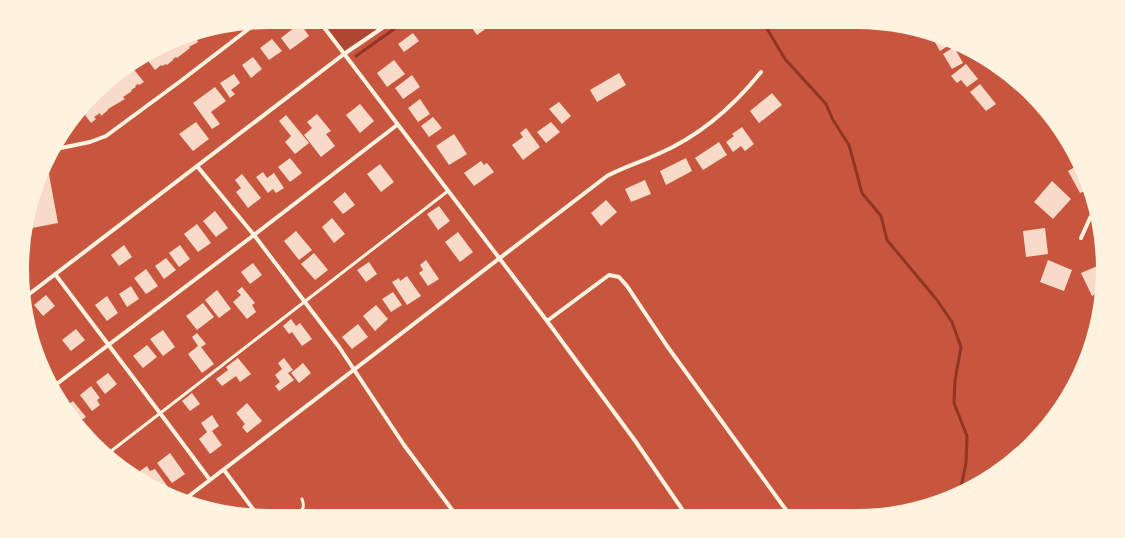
<svg xmlns="http://www.w3.org/2000/svg" width="1125" height="538" font-family="'Space Grotesk',sans-serif">
  <style>
    .green { fill: #ae4732 }
    .lines { fill: none; stroke-linecap: round; stroke-linejoin: round }
    .stream { stroke: #8f3625; stroke-width: 3 }
    .building { fill: #f7dbc8 }
    .service { stroke: #fff3e0; stroke-width: 3 }
    .minor { stroke: #fff3e0; stroke-width: 4 }
  </style>
  <rect width="100%" height="100%" fill="#c8553d"/>
  <path class="green" d="M321 22H391L344 54Z"/>
  <g class="lines">
    <path class="stream" d="M763 22 785 59 826 104 833 120 849 145 862 193 881 216 887 240 937 300 952 322 961 347 955 380 954 403 967 436 966 463 960 492
      M356 56 404 22"/>
  </g>
  <path class="building" d="M471 22H495L477 35 469 24Z
    M300 23 309 36 290 50 281 38Z
    M200 33 202 36 197 40 198 42 189 47 190 48 177 58 176 57 173 59V60L167 65 166 64 162 66 161 65 155 70 146 58 189 35Z
    M413 33 419 41 404 52 398 44Z
    M932 37 949 41 951 44 940 51Z
    M272 39 282 51 269 60 260 48Z
    M954 47 963 63 952 69 943 54Z
    M253 57 262 69 251 78 242 65Z
    M394 60 405 74 387 87 377 73Z
    M966 64 978 79 967 87 961 80 957 83 951 76Z
    M131 66 144 82 139 85 138 84 135 86 136 87 131 90 132 91 123 97 125 99 108 109V110L101 116 100 113 94 117 96 119 91 123 83 112 109 83 110 85 117 80 116 78Z
    M619 73 626 85 597 102 590 90Z
    M234 74 240 83 231 90 235 94 230 98 220 83Z
    M412 75 420 87 403 99 395 88Z
    M980 84 996 104 986 111 970 92Z
    M215 87 226 101 211 112 220 124 212 129 193 103Z
    M772 93 782 105 759 123 750 111Z
    M420 99 430 114 418 122 408 108Z
    M559 102 571 116 562 124 549 109Z
    M360 104 374 121 360 133 346 115Z
    M317 114 331 131 326 134 335 146 321 157 304 135 312 128 307 122Z
    M286 115 309 143 295 154 285 142 291 136 279 121Z
    M433 117 442 128 429 137 421 126Z
    M196 122 209 139 193 151 179 134Z
    M551 122 560 132 546 143 537 132Z
    M742 127 754 144 745 151 741 146 733 152 726 142 734 136 732 134Z
    M526 128 540 147 523 160 512 145 523 137 520 133Z
    M454 134 467 154 449 165 436 146Z
    M719 142 727 155 703 170 695 158Z
    M290 158 302 173 290 182 278 167Z
    M686 158 692 171 666 185 660 171Z
    M481 161 484 165 487 163 494 172 474 186 464 173Z
    M380 164 394 182 381 192 367 174Z
    M1078 165 1084 175 1087 190 1080 193 1068 171Z
    M48 169 58 223 27 229V221Z
    M263 172 267 178 274 173 284 188 276 193 273 189 268 193 256 177Z
    M242 174 261 198 248 208 236 192 241 188 235 180Z
    M645 180 651 194 631 202 625 189Z
    M1052 181 1071 199 1053 219 1034 202Z
    M345 192 355 205 343 214 333 202Z
    M606 200 617 212 601 226 591 213Z
    M439 206 450 221 438 230 427 214Z
    M215 211 228 228 216 237 203 221Z
    M332 218 345 234 334 243 322 227Z
    M197 224 211 243 198 252 184 234Z
    M1045 228 1048 254 1026 257 1023 231Z
    M296 231 312 250 299 260 284 241Z
    M458 232 473 252 460 262 445 242Z
    M124 245 132 257 119 266 111 255Z
    M180 245 190 259 179 267 169 253Z
    M314 253 328 270 315 280 301 264Z
    M166 258 176 270 164 279 155 266Z
    M426 260 439 279 428 286 419 273 423 270 420 265Z
    M1048 260 1072 270 1064 291 1040 282Z
    M369 262 377 274 366 282 357 270Z
    M253 263 262 275 250 284 241 272Z
    M1102 264 1103 269 1098 293 1092 296 1081 273Z
    M146 269 158 286 146 294 134 278Z
    M407 276 421 296 407 305 392 282 399 278 400 281Z
    M131 286 139 299 127 307 119 294Z
    M242 287 255 303 252 305 256 312 247 319 233 302 241 295 237 291Z
    M217 290 231 309 219 318 205 300Z
    M393 292 402 305 391 312 382 299Z
    M46 295 55 306 43 316 34 305Z
    M107 296 118 313 107 321 95 305Z
    M203 303 214 317 197 330 186 316Z
    M376 305 388 319 375 331 363 316Z
    M291 319 296 326 300 323 312 339 302 346 292 332 289 334 283 326Z
    M358 324 368 337 352 349 342 337Z
    M76 329 85 340 71 351 62 340Z
    M163 330 175 347 163 356 150 339Z
    M197 333 206 344 201 347 214 364 202 373 188 354 198 346 192 337Z
    M147 345 157 357 143 368 133 356Z
    M238 358 251 374 240 382 236 376 222 386 216 379 228 370 226 367Z
    M284 358 293 370 288 373 294 380 279 391 275 386 280 382 275 375 282 369 278 363Z
    M303 363 311 373 299 383 291 373Z
    M108 373 117 384 105 394 96 382Z
    M91 386 100 398 97 400 100 405 92 411 80 395Z
    M192 393 200 404 190 411 182 401Z
    M73 401 86 417 80 421 68 405Z
    M247 403 262 421 247 433 242 427 245 424 236 413Z
    M212 415 219 426 212 431 222 445 210 454 199 439 207 432 201 423Z
    M170 453 185 474 172 483 157 463Z
    M147 466 150 471 155 469 168 487 164 491 139 475 137 473Z"/>
  <g class="lines">
    <path class="service" d="M106 455 448 191
      M297 516C303 510 305 507 302 499"/>
    <path class="minor" d="M320 22 547 321 636 442 686 515
      M56 149 90 142 106 136 182 80 255 24
      M197 166 254 235 339 347 404 445 456 515
      M1081 238 1090 218 1092 215
      M55 274 169 425 210 480
      M24 298 344 54 391 22
      M547 321 609 275 619 277 627 286 667 346 789 514
      M54 386 254 235 397 125
      M224 470 256 513
      M185 499 607 176C624 167 641 162 658 154 700 136 733 107 761 72"/>
  </g>
  <path d="M0 0H1125V538H0ZM269 29H856A240 240 0 0 1 1096 269V269A240 240 0 0 1 856 509H269A240 240 0 0 1 29 269V269A240 240 0 0 1 269 29Z" fill="#fff3e0" fill-rule="evenodd"/>
</svg>
